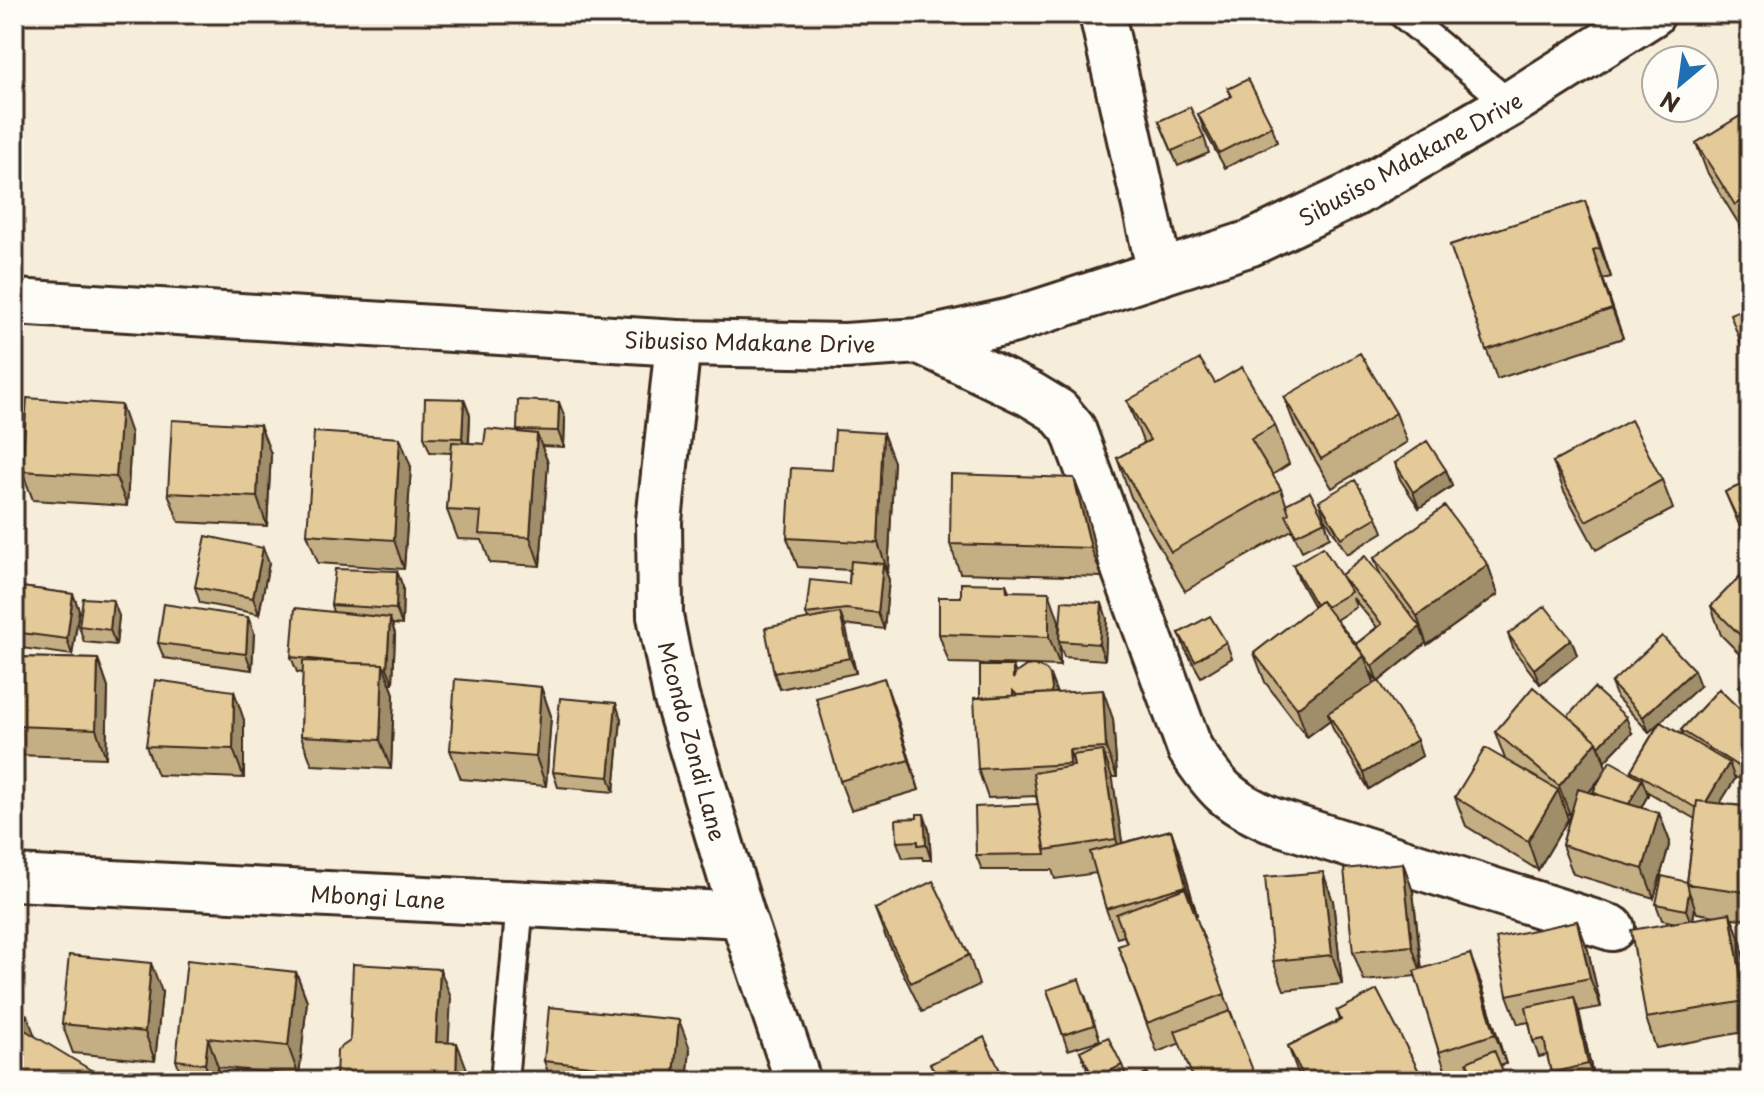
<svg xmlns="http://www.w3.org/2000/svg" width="1764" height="1095" font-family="'Playpen Sans',sans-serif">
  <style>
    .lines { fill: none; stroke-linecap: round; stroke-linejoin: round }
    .service-casing { stroke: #3b2a1e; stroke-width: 32 }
    .minor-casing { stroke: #3b2a1e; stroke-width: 50 }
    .tertiary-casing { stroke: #3b2a1e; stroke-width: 50 }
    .service { stroke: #fdfcf7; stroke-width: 26 }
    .minor { stroke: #fdfcf7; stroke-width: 44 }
    .tertiary { stroke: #fdfcf7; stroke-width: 44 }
    .wall { fill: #c4ae84; stroke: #3b2a1e; stroke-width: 2; fill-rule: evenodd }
    .shaded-wall { fill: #a08d6b; stroke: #3b2a1e; stroke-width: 2 }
    .building { fill: #e4ca99; stroke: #3b2a1e; stroke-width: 2 }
    .labels { text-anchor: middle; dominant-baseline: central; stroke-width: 6; stroke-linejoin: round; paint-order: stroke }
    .street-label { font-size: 22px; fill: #3b2a1e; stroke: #fdfcf7 }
  </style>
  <rect width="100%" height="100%" fill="#f6eddb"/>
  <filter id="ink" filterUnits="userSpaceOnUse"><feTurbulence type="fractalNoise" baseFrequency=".0125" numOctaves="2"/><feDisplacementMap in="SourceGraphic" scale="16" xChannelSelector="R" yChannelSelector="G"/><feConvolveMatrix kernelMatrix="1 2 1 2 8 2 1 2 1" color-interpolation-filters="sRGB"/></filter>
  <g filter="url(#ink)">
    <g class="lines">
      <defs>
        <path id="service" d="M1402 14 1510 104
          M504 1081 520 903"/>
        <path id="minor" d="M1102 14 1160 273
          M920 341 1030 394 1058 411 1073 429 1190 749C1216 788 1227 801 1271 820L1612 928
          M678 343 659 521 660 616 676 696 742 915 798 1081
          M14 878 742 915"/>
        <path id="tertiary" d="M14 302 678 343 845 346 920 341 1011 321 1251 243 1352 195 1510 104 1652 14"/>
      </defs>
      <use href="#service" class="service-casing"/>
      <use href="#minor" class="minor-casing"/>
      <use href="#tertiary" class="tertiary-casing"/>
      <use href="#service" class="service"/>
      <use href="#minor" class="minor"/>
      <use href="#tertiary" class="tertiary"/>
    </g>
    <path class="wall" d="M1228 89 1272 126 1277 142 1225 168 1204 130 1198 114 1231 97Z
      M1750 110V231L1745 234 1707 172 1696 143Z
      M1159 121 1204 137 1209 153 1178 166Z
      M1585 201 1611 277 1603 279 1623 338 1497 379 1450 245Z
      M1215 383 1275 425 1289 464 1272 475 1281 489 1286 504 1325 521 1330 537 1302 551 1292 530 1185 591 1131 497 1117 458 1144 444 1127 401Z
      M1284 397 1396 413 1407 442 1332 488 1295 426Z
      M470 415 469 443 484 444 518 432 517 430 565 418 564 447 541 446 548 463 540 566 490 563 482 540 458 539 447 510 452 453 430 452 424 437Z
      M131 434 127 506 33 500 22 471Z
      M271 454 267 526 179 522 168 493Z
      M894 462 888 572H886L889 580 884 629 851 625 845 626 856 673 780 689 774 673 808 619 806 614 849 584 850 570 798 567 787 538 832 470Z
      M1553 462 1662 480 1673 509 1596 550 1564 491Z
      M1395 463 1446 470 1452 486 1419 508 1400 479Z
      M411 467 404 569 318 563 307 534Z
      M1750 481V531L1743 534 1725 492Z
      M1319 501 1377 517 1383 532 1347 554 1324 516Z
      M1085 507 1102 577 960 573 950 544Z
      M1374 558 1488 565 1498 594 1427 645 1426 643 1378 682 1370 671 1375 684 1422 756 1369 789 1333 729 1330 720 1307 737 1265 682 1254 653 1314 607 1299 580 1293 565 1342 577H1381ZM1353 598 1377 627 1356 644 1336 620 1356 607Z
      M269 563 259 614 200 603 195 587Z
      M1750 566V664L1721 635 1711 606Z
      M1006 584 1009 591 1059 621V629L1107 619 1105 660 1064 657 1059 644 1060 666 1034 665 1056 693 1113 719 1117 777H1112L1122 843 1171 830 1181 859 1197 915H1195L1235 1023 1157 1052 1118 946 1127 943 1124 936 1117 938 1106 909 1096 873 1055 879 1052 870H982L976 855 1038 804 1036 796 988 798 978 769 980 698 1013 666 1016 674 1033 665 949 663 939 634 961 597Z
      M14 586 73 594 79 610 72 655 14 647Z
      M403 587 402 625 392 624 395 634 393 683H390L394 694 391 769 312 765 301 736 303 673 297 672 291 657 333 612 331 605Z
      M119 616 116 645 84 642 79 626Z
      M254 632 252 670 164 658 158 643Z
      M1179 633 1226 642 1232 658 1201 677 1185 649Z
      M1508 634 1571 639 1577 655 1540 684 1514 650Z
      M14 657 98 659 108 688 106 758 15 755Z
      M1750 675V716L1739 687Z
      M1611 683 1700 686 1660 722 1683 735 1681 730 1719 689 1747 784 1734 776 1735 779 1720 803 1750 807V920L1732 918 1741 942 1750 996V1031L1656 1048 1646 1018 1676 923 1662 920 1656 904 1687 882 1695 819 1646 791 1648 795 1641 808 1659 813 1670 842 1654 898 1573 874 1562 845 1571 813 1570 815 1565 812 1568 819 1538 870 1466 826 1455 797 1505 759 1495 732 1568 716 1632 733 1605 761 1604 760 1606 768 1633 774 1631 770 1659 723 1649 732 1617 698ZM1600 779 1593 792 1594 794 1589 792ZM1695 908 1697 913 1716 916 1693 920Z
      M541 687 551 716 546 786 461 779 450 750Z
      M894 707 919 790 851 810 840 781Z
      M621 719 614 792 558 787 553 772Z
      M244 720V778L157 775 146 746Z
      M929 830 931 860H923L922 857 903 858 897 842Z
      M1403 863 1413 892 1422 969 1481 983 1506 1064 1449 1081 1439 1052 1416 976 1364 981 1353 952Z
      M1333 901 1342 984 1284 990 1273 961Z
      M875 909 969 955 979 985 922 1012 886 938Z
      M1577 921 1588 950 1601 1007 1579 1011 1594 1080 1554 1081 1547 1055 1539 1057 1533 1041 1529 1022 1518 1024 1507 995Z
      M296 972 307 1001 299 1076 218 1067 217 1081H183L176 1060Z
      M1047 990 1085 995 1100 1040 1068 1050Z
      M162 992 155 1061 73 1053 62 1024Z
      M1337 1011 1424 1081H1301L1288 1046 1340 1020Z
      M690 1049 687 1081H551L544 1061Z
      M1080 1051 1122 1065 1128 1080 1092 1081Z"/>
    <path class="shaded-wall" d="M1585 201 1596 230 1611 277 1600 248Z
      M1593 250 1603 279 1623 338 1612 309Z
      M464 399 470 415 468 454 462 438Z
      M559 402 565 418 564 447 558 431Z
      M121 405 131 434 127 506 116 477Z
      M260 425 271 454 267 526 257 497Z
      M883 433 894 462 888 572 878 543Z
      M537 434 548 463 540 566 530 537Z
      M400 438 411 467 404 569 394 540Z
      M1446 470 1452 486 1419 508 1413 492Z
      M1074 478 1085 507 1102 577 1091 548Z
      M263 548 269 563 259 614 253 598Z
      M883 564 889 580 884 629 878 613Z
      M1488 565 1498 594 1427 645 1417 616Z
      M397 571 403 587 402 625 396 609Z
      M1049 592 1059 621 1060 666 1049 637Z
      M73 594 79 610 72 655 67 639Z
      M113 600 119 616 116 645 110 630Z
      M1102 603 1107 619 1105 660 1099 644Z
      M840 613 846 628 856 673 850 658Z
      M248 617 254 632 252 670 246 654Z
      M390 618 395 634 393 683 387 668Z
      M1420 627 1426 643 1378 682 1372 666Z
      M1749 631 1750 634V657L1743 638Z
      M1571 639 1577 655 1540 684 1534 669Z
      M1364 656 1375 685 1328 713 1330 720 1307 737 1297 708Z
      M98 659 108 688 106 758 96 729Z
      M383 664 394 694 391 769 380 740Z
      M1694 670 1700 686 1649 732 1643 717Z
      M1050 675 1056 691 1058 704 1050 696Z
      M884 678 894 707 919 790 909 760Z
      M541 687 551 716 546 786 536 757Z
      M1103 690 1113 719 1117 777 1106 748Z
      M234 691 244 720V778L233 749Z
      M616 703 621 719 614 792 609 777Z
      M1626 717 1632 733 1605 761 1599 746Z
      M1417 740 1422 756 1369 789 1364 773Z
      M1597 741 1607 770 1570 815 1559 786Z
      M1069 750 1080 779 1081 793 1070 764Z
      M1103 751 1113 780 1126 868 1116 839Z
      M1750 757V780L1747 784 1741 768Z
      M1729 763 1735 779 1706 826 1701 811Z
      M1642 779 1648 795 1631 826 1625 810Z
      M1558 790 1568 819 1538 870 1528 841Z
      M1659 813 1670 842 1654 898 1643 869Z
      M924 814 929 830 931 860 926 844Z
      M1171 830 1181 859 1197 915 1186 886Z
      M1750 855V905L1745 892Z
      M1403 863 1413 892 1422 975 1412 946Z
      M1323 872 1333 901 1342 984 1332 955Z
      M1689 892 1695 907 1692 925 1686 910Z
      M1730 913 1741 942 1750 996V1014L1745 1001Z
      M1577 921 1588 950 1601 1007 1590 978Z
      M1470 954 1481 983 1506 1064 1495 1034Z
      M151 963 162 992 155 1061 145 1032Z
      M440 969 451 998 447 1071 436 1042Z
      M296 972 307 1001 299 1076 288 1046Z
      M1574 997 1579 1012 1594 1080 1588 1064Z
      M27 1015 38 1044 20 1027Z
      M679 1020 690 1049 687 1081H676L674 1075Z
      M208 1038 218 1067 217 1081H211L205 1064Z
      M457 1043 468 1072 467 1081H456Z"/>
    <path class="building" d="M1248 79 1272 126 1219 153 1198 114 1232 96 1228 89Z
      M1190 107 1204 137 1172 151 1159 121Z
      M1750 110V196L1735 205 1696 143Z
      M1585 201 1600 248 1593 250 1612 309 1486 350 1450 245Z
      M1750 306V367L1730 314Z
      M1360 353 1396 413 1321 459 1284 397Z
      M1200 359 1215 383 1242 367 1275 425 1251 439 1281 489 1171 552 1117 458 1150 440 1127 401Z
      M27 398 121 405 116 477 22 471Z
      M425 398 464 399 462 438 424 437Z
      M518 400 559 402 558 431 517 430Z
      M172 420 260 425 257 497 168 493Z
      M1631 420 1662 480 1586 521 1553 462Z
      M486 429 537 434 530 537 479 534 481 512 447 510 452 442 484 444Z
      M835 430 883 433 878 543 787 538 791 468 832 470Z
      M314 432 400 438 394 540 307 534Z
      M1427 441 1446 470 1413 492 1395 463Z
      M951 474 1074 478 1091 548 950 544Z
      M1355 480 1377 517 1341 538 1319 501Z
      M1750 481V512L1737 518 1725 492Z
      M1310 492 1325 521 1296 535 1286 515 1289 513 1286 504Z
      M1445 506 1488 565 1417 616 1374 558Z
      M206 536 263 548 253 598 195 587Z
      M1323 547 1351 592 1326 607 1321 601 1316 605 1293 565Z
      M1365 556 1420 627 1372 666 1356 644 1382 624 1341 575Z
      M851 561 883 564 878 613 846 609 806 614 810 580 849 584Z
      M1750 566V632L1749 631 1743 638 1711 606Z
      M335 569 397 571 396 609 331 605Z
      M961 583 1006 584 1007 591 1049 592V637L939 634V597H961Z
      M14 586 73 594 67 639 14 632Z
      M83 598 113 600 110 630 79 626Z
      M1062 601 1102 603 1099 644 1059 641Z
      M1321 601 1364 656 1297 708 1254 653Z
      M164 604 248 617 246 654 158 643Z
      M1545 606 1571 639 1534 669 1508 634Z
      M295 608 390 618 387 668 384 667 383 664 349 663 291 657Z
      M840 613 850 658 774 673 765 628Z
      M1210 616 1226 642 1195 661 1179 633Z
      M1662 636 1694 670 1643 717 1611 683Z
      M14 657 98 659 96 729 14 726Z
      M303 661 383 664 380 740 301 736Z
      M1034 665 1046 670 1050 675 1052 689 1051 693 1017 695 1013 691V696L980 698V666H1013V679L1016 673 1026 666Z
      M1750 675V698L1739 687Z
      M884 678 909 760 840 781 816 698Z
      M455 679 541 687 536 757 450 750Z
      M155 680 234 691 233 749 146 746Z
      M1379 681 1417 740 1364 773 1328 713Z
      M1533 687 1597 741 1559 786 1495 732Z
      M1594 688 1626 717 1599 746 1597 741 1568 716Z
      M1719 689 1750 719V757L1741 768 1681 730Z
      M1103 690 1106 748 1069 750 1070 764 978 769 974 698Z
      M560 698 616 703 609 777 553 772Z
      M1660 722 1729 763 1706 802 1697 801 1696 808 1631 770Z
      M1485 748 1558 790 1528 841 1455 797Z
      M1103 751 1116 839 1045 850 1033 773 1074 766 1072 755Z
      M1610 761 1642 779 1629 804 1599 795 1593 792Z
      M1578 789 1659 813 1643 869 1562 845Z
      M1697 801 1750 807V855L1745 892 1687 884Z
      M1038 804 1046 854 976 855 975 807Z
      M917 814H924L926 844 918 845V841L897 842 896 819 917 818Z
      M1171 830 1186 886 1106 909 1090 852Z
      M1403 863 1412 946 1353 952 1344 869Z
      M1323 872 1332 955 1273 961 1265 877Z
      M1662 876 1687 882 1689 892 1686 910 1656 904Z
      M933 881 969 955 911 983 875 909Z
      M1185 888 1225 994 1147 1023 1118 946 1127 943 1116 914Z
      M1730 913 1745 1001 1646 1018 1631 930Z
      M1577 921 1590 978 1507 995 1496 938Z
      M1470 954 1495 1034 1439 1052 1414 971Z
      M69 955 151 963 145 1032 62 1024Z
      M187 960 296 972 288 1046 208 1038 205 1064 176 1060Z
      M353 964 440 969 436 1042 457 1043 456 1081H336L337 1050 350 1041Z
      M1079 979 1094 1025 1063 1035 1047 990Z
      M1377 990 1424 1081H1306L1288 1046 1341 1020 1337 1011Z
      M1574 997 1588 1064 1551 1073 1544 1039 1533 1041 1526 1007Z
      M14 1007 27 1015 20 1027 104 1078 102 1081H23L14 1076Z
      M549 1007 679 1020 674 1075 544 1061Z
      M1230 1011 1257 1081H1194L1175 1031Z
      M984 1037 1005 1081H940L930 1064Z
      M1108 1037 1122 1065 1094 1079 1080 1051Z
      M1494 1050 1507 1081H1475L1467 1062Z
      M1147 1072 1152 1081H1133Z
      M241 1076 278 1081H240Z"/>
  </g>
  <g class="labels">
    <g class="street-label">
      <text transform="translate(1410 158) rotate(-29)">Sibusiso Mdakane Drive</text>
      <text transform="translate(750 341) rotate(1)">Sibusiso Mdakane Drive</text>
      <text transform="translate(693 741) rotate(75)">Mcondo Zondi Lane</text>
      <text transform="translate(378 896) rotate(3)">Mbongi Lane</text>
    </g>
  </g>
  <rect width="1764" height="1095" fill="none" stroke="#fdfcf7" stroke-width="48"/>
  <rect x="24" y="24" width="1716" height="1047" fill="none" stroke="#3b2a1e" stroke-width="3" filter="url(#ink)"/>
  <g transform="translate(1680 84) rotate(209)"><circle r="38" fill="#fdfcf7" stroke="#afa8a0" stroke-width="2"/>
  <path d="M0-6L14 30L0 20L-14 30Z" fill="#1f6fb2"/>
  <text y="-12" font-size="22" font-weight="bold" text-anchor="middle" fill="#3b2a1e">N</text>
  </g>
</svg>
